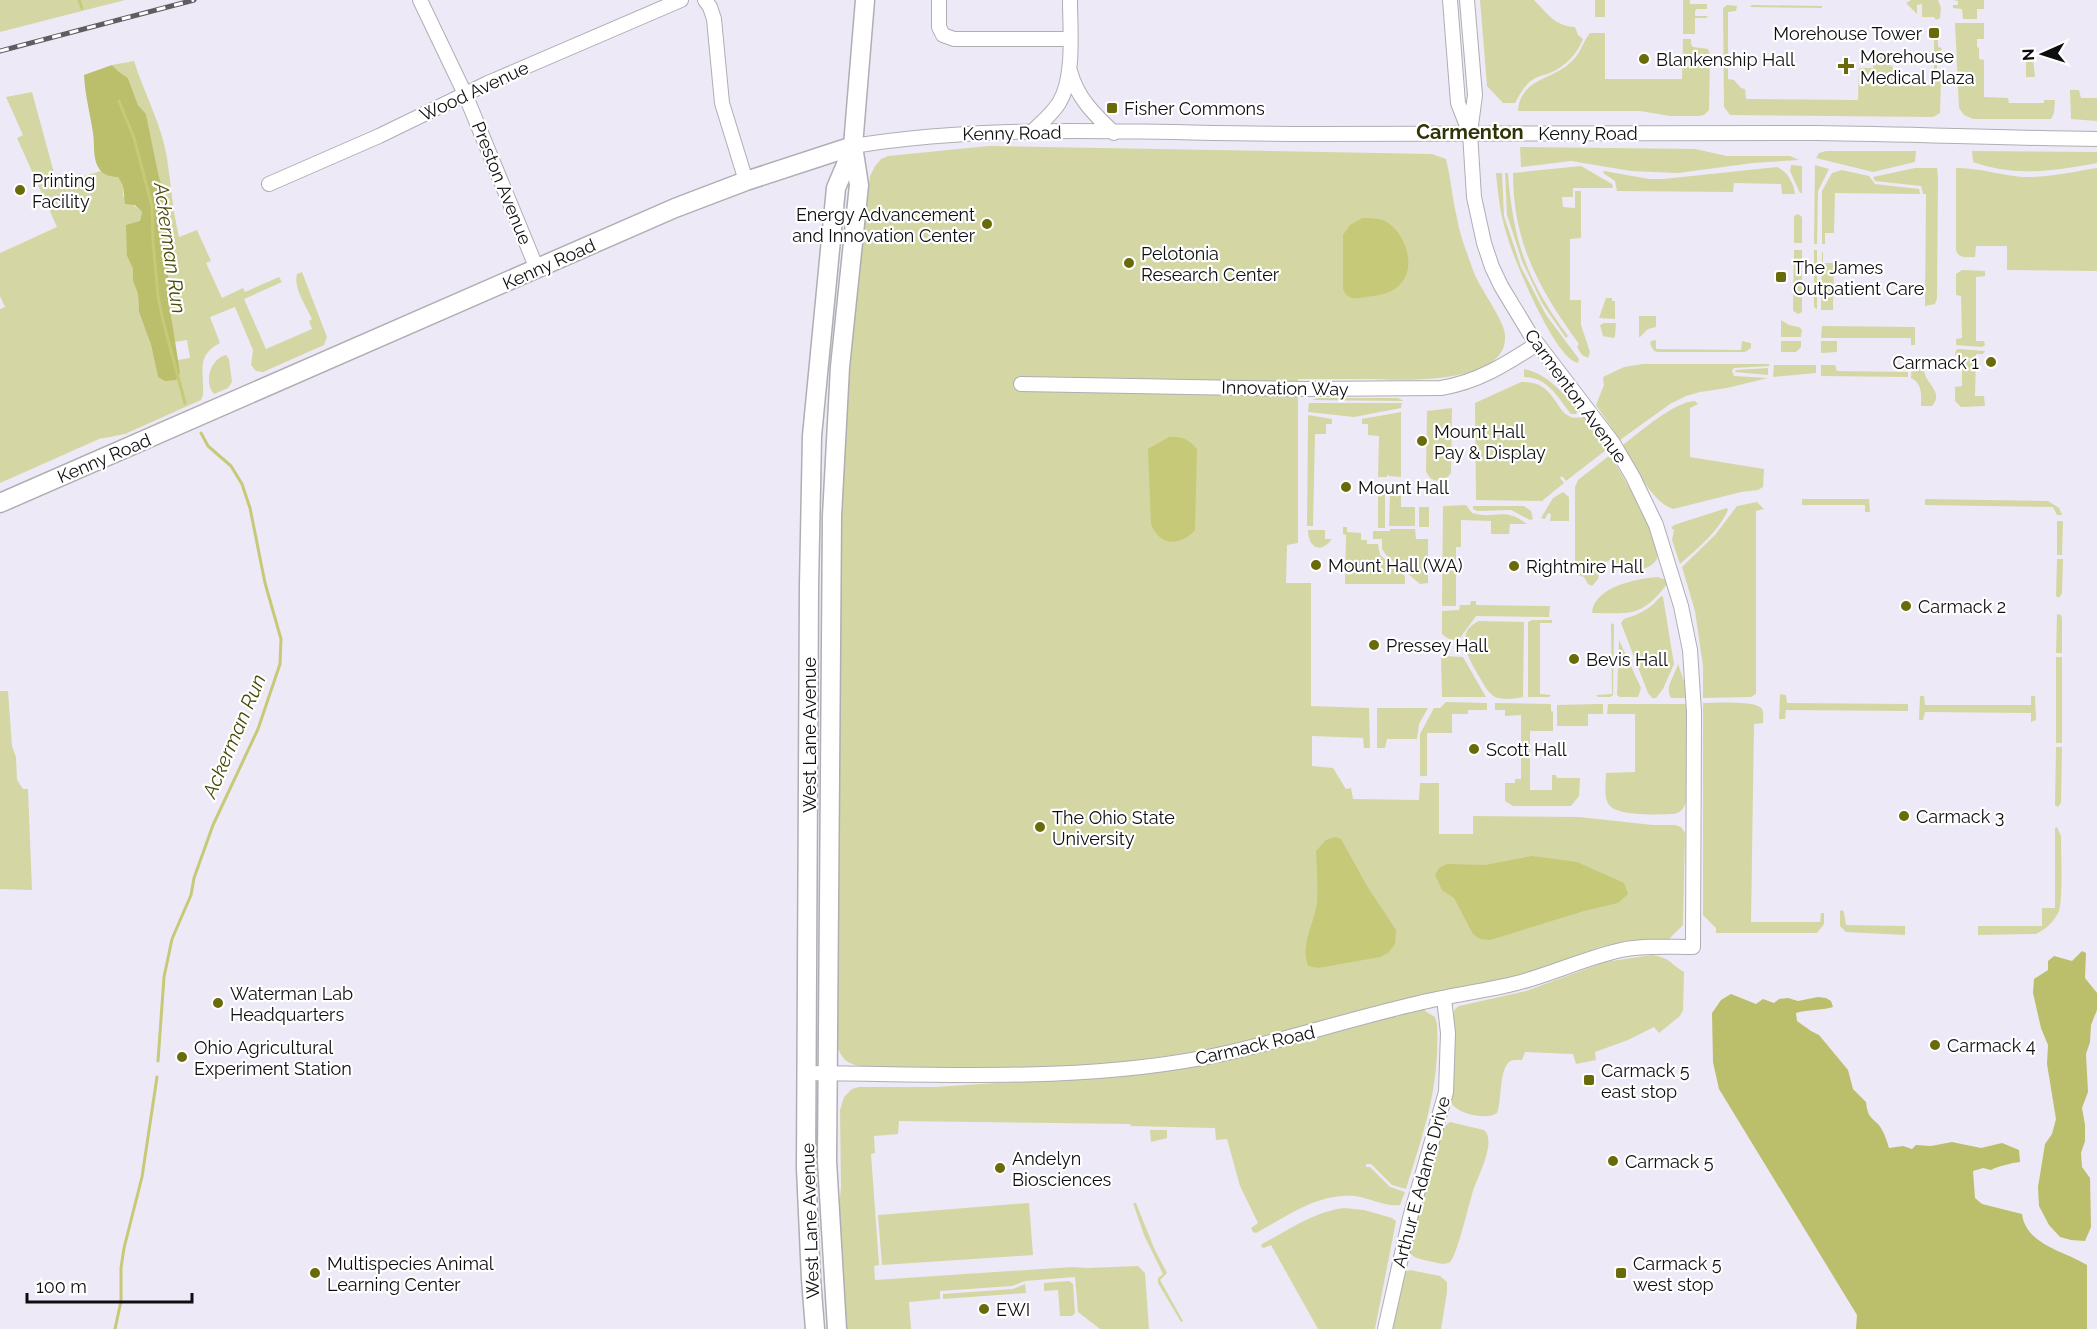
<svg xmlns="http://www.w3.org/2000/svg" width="2097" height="1329" font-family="Raleway,sans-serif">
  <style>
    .built { fill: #eee9f6 }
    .green { fill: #d4d7a3 }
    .forest { fill: #bbbe6b }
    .water { fill: #c6c977 }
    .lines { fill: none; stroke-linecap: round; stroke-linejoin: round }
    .stream { stroke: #c6c977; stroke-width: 3 }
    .minor-casing { stroke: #b0adb3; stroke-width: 16 }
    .major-casing { stroke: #b0adb3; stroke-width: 21 }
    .minor { stroke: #fff; stroke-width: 14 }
    .major { stroke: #fff; stroke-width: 18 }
    .rail-casing { stroke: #5e5d61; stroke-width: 5 }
    .rail { stroke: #fff; stroke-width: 3; stroke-dasharray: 9; stroke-linecap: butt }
    .poi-dot { fill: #696a09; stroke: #fff; stroke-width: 2 }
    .labels { text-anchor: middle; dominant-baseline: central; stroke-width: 4.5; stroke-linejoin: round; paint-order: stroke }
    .poi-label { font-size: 18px; fill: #0e0e10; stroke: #fff; text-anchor: start }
    .street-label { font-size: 18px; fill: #0e0e10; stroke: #fff }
    .neighbourhood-label { font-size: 20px; font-weight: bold; fill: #313207; stroke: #fff }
    .water-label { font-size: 20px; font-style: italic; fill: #494908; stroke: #fff }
  </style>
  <rect width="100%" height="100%" fill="#f9f6fd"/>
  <path class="built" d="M0 0H2097V1329H0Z"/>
  <path class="green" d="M0 0H125L0 32Z
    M1480 0H1534C1547 13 1556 27 1575 27L1578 35 1583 39C1577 54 1566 66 1550 73 1544 75 1538 76 1532 80 1524 86 1520 94 1515 103H1503L1487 86Z
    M1595 0H1605V17H1595Z
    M1683 0H1690V4H1707V9H1697L1695 11V16H1708L1706 18H1695V34H1683Z
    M1911 0H1938L1941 8 1940 18 1936 20 1934 17H1922V4L1917 5V14L1906 3Z
    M1953 0H1984V9H1977V19H1963L1962 9 1953 8V5H1958V1Z
    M1727 5 1737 6 1736 11 1728 12V79L1734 80 1741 88 1745 89 1746 99 1858 100 1859 68H1873V48L1912 86 1921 77H1924V85H1930V77H1939L1941 81 1940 113 1933 117 1730 115 1724 107 1723 8Z
    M1752 5 1822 6V8L1750 7Z
    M1955 23H1984V39H1977V47L1979 48V59L1984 60V97L2008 98 2009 103H2044V100H2055L2054 113 2051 119H1973L1964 115 1959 108Z
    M1590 33H1605V79H1682L1683 39H1691V44L1693 47 1708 49 1710 54 1709 110 1704 115 1699 116H1670L1640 111H1518C1520 78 1554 80 1572 61 1581 53 1583 41 1590 33Z
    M1934 35 1938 36V47L1942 48 1937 58V74H1934Z
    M2026 59H2033L2035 77H2026Z
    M134 61C144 93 162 125 167 158 171 185 173 211 179 237L197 230 211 261 206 263 222 298 243 288 245 292 279 277 282 282 244 299 266 349 312 329 309 321 312 319C306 306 293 288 297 274L302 272 327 337 324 345 263 372 256 371 251 365 253 350 235 307 210 317 220 343C196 355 204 372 203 395L201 400 125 434 99 439 0 483V309L5 307 0 296V253L57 227 17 138 23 135 6 97 32 92 57 184 101 171 109 176 118 177 123 186V196L142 212 140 221 136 223 127 256 133 269V281L138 294 139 312 151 345 158 377 180 373 177 360 190 358 187 340 174 342 167 279 170 232 165 217 164 192 159 177 146 114 138 105 128 78 118 71 112 65Z
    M2070 90H2079L2081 98H2097V121L2071 119Z
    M989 146 1432 154 1446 159C1451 179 1452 198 1457 218 1460 236 1467 253 1473 270 1479 288 1504 319 1505 335 1509 386 1398 380 1367 379 1344 379 1321 379 1298 379V543L1287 545 1286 583H1311V706L1369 708 1370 748H1364L1363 738 1312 736V766L1333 768 1346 789 1351 788 1353 799 1419 800 1420 783H1439V834H1473V816L1579 817 1653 825H1675L1681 827 1685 833 1683 925 1669 939 1621 943 1603 946 1513 978 1420 996 1259 1039 1196 1052 1117 1063 1040 1067H869C846 1065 840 1060 835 1037L839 570 843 433 858 257 866 218 870 176 875 166 881 159 888 156Z
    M1520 147 1695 149 1727 156H1790L1799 160 1753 163 1678 173 1631 171 1571 161 1521 167Z
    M1826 151H1916L1915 162 1873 172 1816 158 1819 153Z
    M1972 151 2097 152V163C2055 171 2014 177 1973 162Z
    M1791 165 1802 166V193H1800L1790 171Z
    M1815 165 1829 169 1818 191 1817 244H1814Z
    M1581 166 1612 184 1613 188H1573V197H1562L1563 207 1575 208V191H1581V238L1570 239V300H1581V325L1590 352 1588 358 1582 355 1577 347 1579 344C1539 289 1513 243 1513 173Z
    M1777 167C1787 171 1794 183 1795 194H1782L1781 184 1734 183 1733 192 1617 191 1615 181 1603 173 1604 171 1649 179H1663Z
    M1915 168H1937L1938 178 1937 298 1935 304 1925 306 1926 194H1923L1921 186 1875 181 1873 177Z
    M1956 168C1979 168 2000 175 2022 177 2047 178 2072 172 2097 168V271L2007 270V246H1976L1975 257C1967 257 1958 259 1956 250Z
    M1842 170 1869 176 1875 184 1919 189 1920 194 1835 193 1834 233H1825V244H1822V191L1832 173Z
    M1496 173H1502L1504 216 1521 267 1546 315 1579 359 1578 363C1555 360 1512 256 1506 232 1500 213 1498 193 1496 173Z
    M1505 173H1508C1513 241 1527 281 1568 336L1566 338 1542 303 1522 261 1507 215Z
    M1798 214 1802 217V243H1794V216Z
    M1794 250H1802V312L1798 314 1793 311Z
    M1814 250H1817V309L1814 307Z
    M1822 252H1823V263H1834L1833 310H1821Z
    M1962 270 1985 271V276L1976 277V341H1984L1985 345 1982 347 1956 345V339L1962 338 1961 296 1956 295V274Z
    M1606 298H1612V301H1615V319L1599 318Z
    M1639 316H1656V327L1648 329 1640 337H1639Z
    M1781 320 1789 325 1799 327 1802 330 1801 337H1781Z
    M1604 323H1616L1615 336 1614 338 1603 336 1600 325Z
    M1822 326 1915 327V345H1911V338H1821Z
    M1656 340V349L1741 350 1742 341 1751 343V348L1745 352H1658L1654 351 1650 344 1651 341Z
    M1781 341H1801V347L1796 352H1781Z
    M1821 341H1837V352L1821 353Z
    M1958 349 1985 351 1983 354H1976L1975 396H1984L1985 406 1961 407 1955 401V387L1962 386V357L1955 355 1956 350Z
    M226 355 229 359 232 382 228 388 214 394C203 382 211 358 226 355Z
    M1643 364H1769V366L1734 368 1732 371 1734 376 1768 378 1727 388 1700 392 1686 396 1670 404 1620 440 1596 405 1604 385 1603 377 1624 367Z
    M1774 365H1816V373L1773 377Z
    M1821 365H1835L1837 371 1908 372V377L1821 376Z
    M1912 366H1918L1924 369C1924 384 1945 391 1932 406H1921C1921 395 1923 384 1911 378Z
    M1768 368V375L1735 372 1736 370Z
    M1524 369C1546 373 1565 394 1578 411L1576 414H1571C1558 398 1548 377 1524 377Z
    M1521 382C1562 380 1552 424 1583 417L1606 450 1566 481 1562 476 1560 478 1564 483 1542 501 1476 500 1475 403Z
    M1318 398H1398L1404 401 1312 400Z
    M1695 401 1698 404 1690 408V457L1764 469 1763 487 1758 490 1741 492 1673 509C1651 502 1635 465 1623 445 1641 431 1674 402 1695 401Z
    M1309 403H1402L1401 408 1354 417 1308 412Z
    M1452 408 1451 473 1446 479C1437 483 1429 480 1426 471L1427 411Z
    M1401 412V477L1389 476 1388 474 1387 477H1378L1379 436 1368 435V424H1362V419Z
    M1308 415 1332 419V424H1326V434H1315L1313 526H1307Z
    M1610 455C1624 478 1658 533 1657 559 1649 572 1630 572 1617 569L1610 560 1601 564 1598 579 1592 586 1588 584 1584 577 1575 574V487L1578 480Z
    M1378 492H1385V528H1378Z
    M1563 492 1569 497V521H1550L1551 514 1548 513 1545 519 1541 518 1553 498Z
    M1390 496H1401V507H1415V526H1389Z
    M1802 499H1869L1870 512H1865V505H1802Z
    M1925 499 2048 501 2059 508 2062 515H2057L2053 507 1925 505Z
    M1757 502 1764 509 1756 511V694L1751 697 1703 698V666L1695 611 1682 567 1715 535 1737 506Z
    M1466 505 1472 513C1495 520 1504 506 1527 524H1510L1509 534H1491V521L1461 520V547H1456V606H1443L1442 605 1443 506Z
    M1473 506H1524L1531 511 1533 519 1530 520 1511 510 1477 511 1473 509Z
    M1419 507H1429V527H1419Z
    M1727 508 1728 510C1718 532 1698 548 1680 564L1672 540 1674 530 1671 528 1674 525Z
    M2057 521H2063L2062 555H2057Z
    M1343 527H1347V532L1361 533V540H1367V544H1378L1380 555 1405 576V584H1345L1346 535 1343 534Z
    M1390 529H1415L1416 539H1428V583L1420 584 1386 555 1382 549V539H1373V531H1390Z
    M1308 530H1325V539H1332C1320 555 1308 547 1308 530Z
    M2057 559H2063L2062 593 2059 598 2056 596Z
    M1657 577 1664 579 1667 584C1641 618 1631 613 1592 613 1594 587 1635 579 1657 577Z
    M1661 596 1663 597 1674 664 1663 689 1656 698H1652L1648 693 1621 623 1624 619C1640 614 1650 609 1661 596Z
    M1471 601H1476V605L1550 606 1549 617 1476 616 1460 638C1454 642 1447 639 1442 634V611L1459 610 1460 605H1470Z
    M2057 614 2061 615 2062 619V653H2056Z
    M1532 620H1552V623H1540V694L1551 695 1549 697H1528V622Z
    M1479 621 1524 622 1523 697C1515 699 1502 700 1495 697 1488 693 1484 685 1480 678 1470 661 1452 633 1479 621Z
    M1611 623 1614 625 1613 695 1610 697H1598L1596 695 1612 694Z
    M1619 640 1641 688 1638 697H1620L1617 695Z
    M1444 656 1463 657 1486 697H1442L1441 658Z
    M2056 657H2062V743H2056Z
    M1678 664 1685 684 1686 698H1671C1664 688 1675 675 1678 664Z
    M0 691H8L12 746 16 757 17 780 23 789H28L32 890 0 889Z
    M1780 694 1786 695 1787 703 1908 704V711L1786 710 1785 719H1779Z
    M1920 696H1924L1925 705H2031V696H2035L2036 720 2031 722V713L1925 712 1923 720H1919Z
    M1446 702 1487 703V710H1468V714H1452V733H1427V776H1420V734L1434 708H1440Z
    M1495 703 1551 704V711L1553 712V731H1530V790H1552V775H1556L1557 778H1580L1579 796 1571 806H1513L1505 801V783H1515V779H1521V715L1505 716V710H1495Z
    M1703 703C1714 703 1757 700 1762 709 1764 712 1763 719 1763 723L1754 724 1751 922H1820L1821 913H1824V924L1817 933H1716V928L1703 915Z
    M1598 704H1603V714H1588V726H1557V705Z
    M1608 704H1686V801C1684 808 1682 812 1674 814 1660 814 1611 818 1607 801 1604 793 1606 781 1606 773L1635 772V714H1607Z
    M1377 708H1428L1419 724 1417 739H1387L1385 748H1377Z
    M2056 747H2062L2061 803 2058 807 2055 805Z
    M2057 827 2061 836C2061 852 2063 898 2059 911 2054 922 2046 929 2036 934L1978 935V926H2042V908H2055V828Z
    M1842 910 1844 912 1846 925 1905 926V935L1846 932 1840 926V911Z
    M1652 955C1671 958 1669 963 1684 972L1683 1010 1680 1016 1659 1033 1654 1027 1628 1040 1595 1052 1596 1060 1576 1064 1573 1054 1525 1052 1522 1060C1517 1060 1511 1059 1508 1063 1499 1074 1502 1100 1497 1113 1485 1121 1453 1113 1449 1099L1454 1038 1453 1015 1455 1009 1459 1006 1526 991 1605 962Z
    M1425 1008V1011L1435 1017 1437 1024C1440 1088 1424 1130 1406 1189L1392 1185 1371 1164H1366V1167H1370L1390 1187 1405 1192 1400 1205C1385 1207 1370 1198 1355 1196 1317 1193 1288 1216 1256 1233L1253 1232 1251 1228 1258 1223 1240 1186 1227 1139 1216 1140 1215 1128 1131 1126 1130 1124 899 1121 898 1134 874 1136 875 1153 871 1154 879 1265 874 1266 875 1280 1073 1267 1088 1268 1138 1266 1145 1273 1149 1329H1100L1078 1312 1075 1277 1025 1281 1012 1286 940 1291V1299L909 1302 911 1329H845L838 1219 841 1187 840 1110 844 1097 852 1089 859 1087H936L1132 1074 1248 1055Z
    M1450 1122 1484 1130C1497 1141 1478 1176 1473 1191 1469 1203 1457 1256 1450 1262 1444 1266 1435 1262 1428 1261 1420 1259 1413 1258 1408 1251L1441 1129Z
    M1150 1130H1167V1138L1151 1142Z
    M1029 1203 1033 1255 882 1265 878 1215Z
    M1133 1203H1136L1154 1248 1167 1273 1160 1280 1183 1321 1181 1322 1158 1283V1278L1163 1274 1144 1235Z
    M1344 1208 1364 1210 1392 1218 1396 1221 1375 1329H1318L1271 1245 1264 1248 1261 1247 1262 1244C1289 1230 1313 1212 1344 1208Z
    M1410 1270 1440 1276 1447 1282V1292L1441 1329H1391L1403 1273Z
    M1069 1281 1073 1284 1075 1313 1072 1316H1060L1058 1290 1044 1291V1283Z
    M1025 1284 1026 1293 943 1299V1294L1013 1289Z"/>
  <path class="forest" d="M112 65 118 71 128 78 138 105 146 114 159 177 164 192 165 217 170 232 168 279 170 309 180 373 176 380 165 381 158 377 151 345 139 312 138 294 133 281V269L127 256 126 225 140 221 142 212 135 205 125 204 123 186 118 177C112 177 105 176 100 170 92 160 95 145 93 133 90 113 85 95 84 75Z
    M2082 951 2086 953 2085 978 2097 993V1010L2091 1025 2090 1042 2086 1054 2088 1092 2082 1108 2085 1125V1141L2081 1153 2082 1167 2090 1178 2091 1227 2085 1241 2071 1240 2060 1237 2049 1225 2039 1206 2038 1187 2045 1144 2052 1134 2056 1119 2047 1064 2048 1045 2041 1028 2033 993 2034 979 2048 970V961L2054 956 2072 961Z
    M1731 994 1756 1004 1763 999 1774 1003 1779 999 1788 998 1798 1001 1818 997 1826 998 1831 1001 1833 1007C1821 1011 1808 1009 1796 1013L1797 1021 1811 1031 1819 1035 1848 1070 1853 1089 1866 1102C1867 1114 1870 1117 1878 1124 1883 1129 1887 1141 1889 1148L1903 1146 1912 1149 1916 1145 1931 1146 1952 1142 1981 1148 2002 1143 2019 1150 2020 1162C2012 1163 1998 1166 1991 1170L1983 1168 1973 1171 1975 1198 1982 1204 2022 1214C2026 1245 2065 1251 2087 1265V1329H1856L1857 1315 1719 1089 1713 1062 1712 1013 1721 1000Z"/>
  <path class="water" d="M1362 218C1370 218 1378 218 1385 221 1407 233 1419 272 1396 288 1389 294 1375 296 1365 297 1355 299 1347 300 1343 289V235L1350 225Z
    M1169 437C1182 436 1188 439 1197 449L1195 530C1180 546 1160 547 1151 524L1148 449Z
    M1335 837 1341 839 1367 886 1396 930 1395 944 1388 953 1380 957 1318 968 1308 966C1300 945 1314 924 1317 903 1318 886 1317 869 1316 851L1326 840Z
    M1532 856 1577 862 1624 883 1628 894 1618 903 1584 911 1490 940 1480 939 1473 934 1454 898 1442 890 1435 875 1439 868 1447 864 1485 865Z"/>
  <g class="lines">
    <path class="stream" d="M79 0 82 8
      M119 101 134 138 152 206 153 242 158 296 163 321 185 403
      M158 1061 164 977 172 939 191 895 194 878 213 825 258 729 280 664 281 639 265 583 250 508 242 484 231 466 208 446 201 433
      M115 1329 121 1301V1268L124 1248 142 1177 157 1077"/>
    <defs>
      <path id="minor" d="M420 0 465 94 537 269
        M705 0 710 7 714 19 722 103 746 181
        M939 0V27L943 35 954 39H1070
        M1450 0 1458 103 1469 131
        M1070 71C1077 98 1094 114 1114 133
        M1033 131C1042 122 1052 114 1059 103 1075 77 1070 30 1070 0
        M853 146C1008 121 1166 135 1322 134 1486 134 1651 132 1816 133 1909 134 2003 138 2097 139
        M269 184 379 136 488 83 681 0
        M1021 384 1305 389 1441 388C1478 382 1506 364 1537 344
        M807 1073C943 1074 1089 1083 1222 1054 1289 1039 1353 1018 1419 1003 1452 995 1485 991 1517 983 1552 974 1585 958 1621 950 1644 945 1669 947 1693 947L1694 712 1690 650 1681 606 1656 525 1633 477 1613 443 1530 334 1501 286 1492 267 1484 243 1474 197 1470 133 1475 95 1467 0
        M1385 1329 1410 1218 1446 1092 1448 1033 1444 998"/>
      <path id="major" d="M0 503 675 208 746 181 853 146
        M815 1329 811 1279 806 1168 809 586 812 436 836 188 853 148
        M837 1329 827 1161 832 516 840 367 859 185 853 146 865 0"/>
    </defs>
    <use href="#minor" class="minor-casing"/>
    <use href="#major" class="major-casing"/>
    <use href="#minor" class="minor"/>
    <use href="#major" class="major"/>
    <defs>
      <path id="rail" d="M0 51 194 0"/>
    </defs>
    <use href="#rail" class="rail-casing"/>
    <use href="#rail" class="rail"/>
  </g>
  <g class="poi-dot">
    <rect x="1928" y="27" width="12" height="12" rx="3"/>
    <circle cx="1644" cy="59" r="6"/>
    <path d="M1843 57h6v6h6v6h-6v6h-6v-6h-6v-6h6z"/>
    <rect x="1106" y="102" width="12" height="12" rx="3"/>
    <circle cx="20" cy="190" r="6"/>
    <circle cx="987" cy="224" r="6"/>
    <circle cx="1129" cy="263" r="6"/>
    <rect x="1775" y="271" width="12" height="12" rx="3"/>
    <circle cx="1991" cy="362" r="6"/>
    <circle cx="1422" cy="441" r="6"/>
    <circle cx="1346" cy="487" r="6"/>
    <circle cx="1316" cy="565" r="6"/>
    <circle cx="1514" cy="566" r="6"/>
    <circle cx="1906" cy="606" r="6"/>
    <circle cx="1374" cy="645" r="6"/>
    <circle cx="1574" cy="659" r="6"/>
    <circle cx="1474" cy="749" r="6"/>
    <circle cx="1904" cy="816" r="6"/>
    <circle cx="1040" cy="827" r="6"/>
    <circle cx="218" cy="1003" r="6"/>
    <circle cx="1935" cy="1045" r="6"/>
    <circle cx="182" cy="1057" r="6"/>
    <rect x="1583" y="1074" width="12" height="12" rx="3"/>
    <circle cx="1613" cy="1161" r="6"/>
    <circle cx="1000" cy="1168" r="6"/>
    <circle cx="315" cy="1273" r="6"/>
    <rect x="1615" y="1267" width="12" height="12" rx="3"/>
    <circle cx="984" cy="1309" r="6"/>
  </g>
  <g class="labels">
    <g class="poi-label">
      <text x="1922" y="33" text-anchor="end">Morehouse Tower</text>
      <text x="1860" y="56">Morehouse<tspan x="1860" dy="21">Medical Plaza</tspan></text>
      <text x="1656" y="59">Blankenship Hall</text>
      <text x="1124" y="108">Fisher Commons</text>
      <text x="32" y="180">Printing<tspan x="32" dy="21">Facility</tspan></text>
      <text x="975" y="214" text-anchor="end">Energy Advancement<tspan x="975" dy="21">and Innovation Center</tspan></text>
      <text x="1141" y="253">Pelotonia<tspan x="1141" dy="21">Research Center</tspan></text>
      <text x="1793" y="267">The James<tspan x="1793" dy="21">Outpatient Care</tspan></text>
      <text x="1979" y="362" text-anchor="end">Carmack 1</text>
      <text x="1434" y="431">Mount Hall<tspan x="1434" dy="21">Pay &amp; Display</tspan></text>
      <text x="1358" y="487">Mount Hall</text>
      <text x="1328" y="565">Mount Hall (WA)</text>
      <text x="1526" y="566">Rightmire Hall</text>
      <text x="1918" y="606">Carmack 2</text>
      <text x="1386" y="645">Pressey Hall</text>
      <text x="1586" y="659">Bevis Hall</text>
      <text x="1486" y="749">Scott Hall</text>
      <text x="1916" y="816">Carmack 3</text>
      <text x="1052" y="817">The Ohio State<tspan x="1052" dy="21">University</tspan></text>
      <text x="230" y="993">Waterman Lab<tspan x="230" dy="21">Headquarters</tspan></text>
      <text x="1947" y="1045">Carmack 4</text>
      <text x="194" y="1047">Ohio Agricultural<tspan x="194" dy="21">Experiment Station</tspan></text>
      <text x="1601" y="1070">Carmack 5<tspan x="1601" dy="21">east stop</tspan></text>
      <text x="1012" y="1158">Andelyn<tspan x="1012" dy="21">Biosciences</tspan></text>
      <text x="1625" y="1161">Carmack 5</text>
      <text x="327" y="1263">Multispecies Animal<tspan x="327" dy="21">Learning Center</tspan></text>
      <text x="1633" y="1263">Carmack 5<tspan x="1633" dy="21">west stop</tspan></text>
      <text x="996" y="1309">EWI</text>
    </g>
    <g class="street-label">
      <text transform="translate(474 91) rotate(-25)">Wood Avenue</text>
      <text transform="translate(1012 133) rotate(-1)">Kenny Road</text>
      <text x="1588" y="133">Kenny Road</text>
      <text transform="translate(502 183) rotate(68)">Preston Avenue</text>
      <text transform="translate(549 264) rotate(-24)">Kenny Road</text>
      <text transform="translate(1285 388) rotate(1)">Innovation Way</text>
      <text transform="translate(1576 396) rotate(54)">Carmenton Avenue</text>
      <text transform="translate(104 458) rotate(-23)">Kenny Road</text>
      <text transform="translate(809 735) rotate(-90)">West Lane Avenue</text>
      <text transform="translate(1255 1045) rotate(-13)">Carmack Road</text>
      <text transform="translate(1421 1182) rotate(-75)">Arthur E Adams Drive</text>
      <text transform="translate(810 1221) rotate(-92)">West Lane Avenue</text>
    </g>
    <g class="neighbourhood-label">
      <text x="1470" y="132">Carmenton</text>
    </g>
    <g class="water-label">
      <text transform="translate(170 248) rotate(82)">Ackerman Run</text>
      <text transform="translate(234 736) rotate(-67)">Ackerman Run</text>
    </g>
  </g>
  <g transform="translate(2043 54) rotate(267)" stroke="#ffffff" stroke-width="4.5" paint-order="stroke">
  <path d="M0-4.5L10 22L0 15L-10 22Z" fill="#0e0e10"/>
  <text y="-9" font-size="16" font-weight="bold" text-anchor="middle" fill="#0e0e10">N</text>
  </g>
  <path d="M27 1293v9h165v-9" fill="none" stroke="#0e0e10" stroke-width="3"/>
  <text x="36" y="1293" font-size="18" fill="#0e0e10" stroke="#ffffff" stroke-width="4.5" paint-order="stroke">100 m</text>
</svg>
